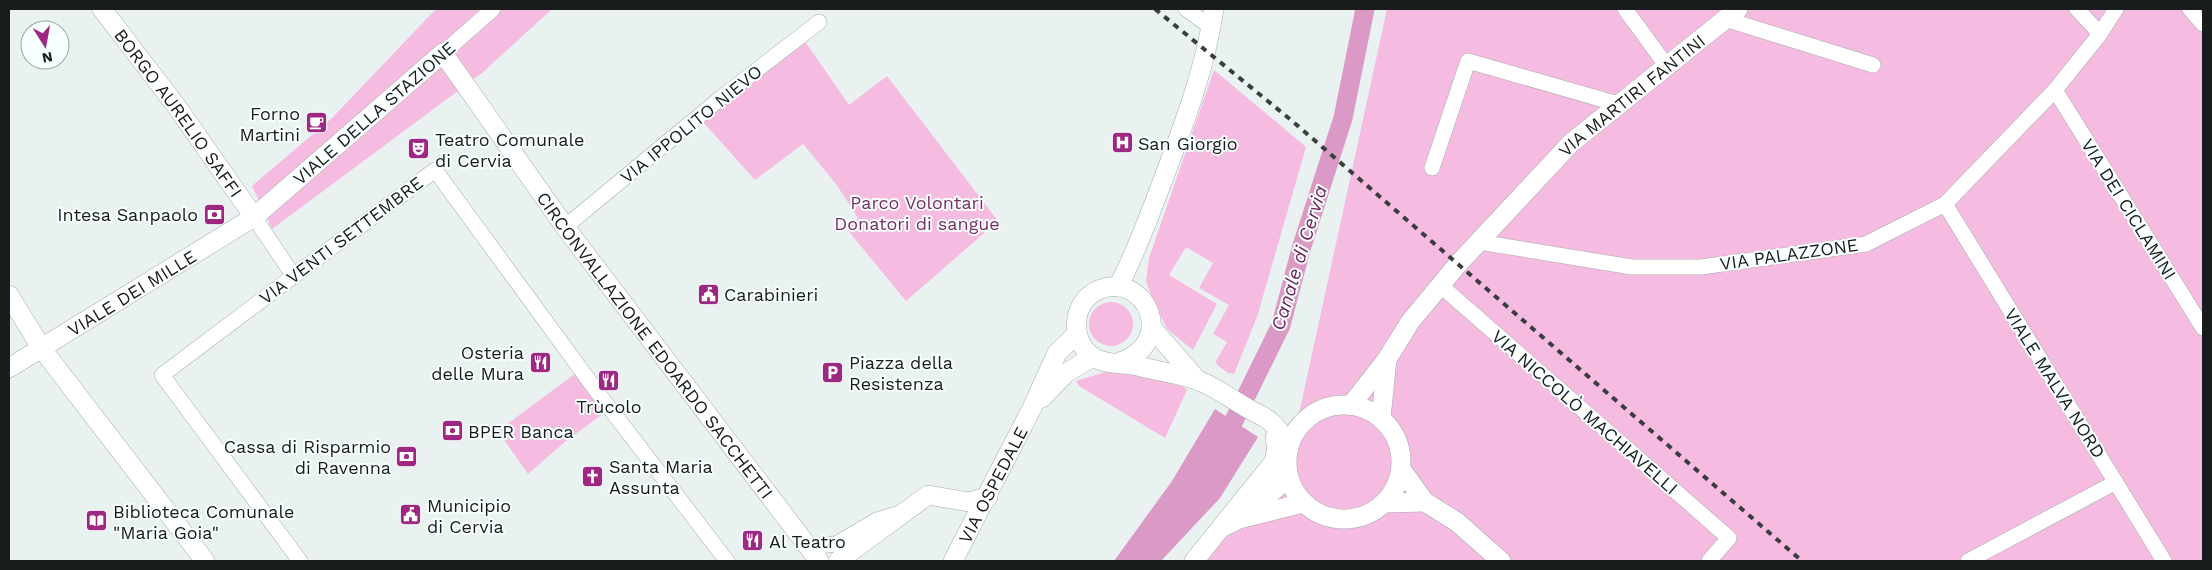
<svg xmlns="http://www.w3.org/2000/svg" width="2212" height="570" font-family="'Work Sans',sans-serif">
  <style>
    .green { fill: #f5bbe1 }
    .water { fill: #db99c5 }
    .lines { fill: none; stroke-linecap: round; stroke-linejoin: round }
    .canal { stroke: #db99c5; stroke-width: 19 }
    .minor-casing { stroke: #a4acab; stroke-width: 16 }
    .tertiary-casing { stroke: #a4acab; stroke-width: 20 }
    .minor { stroke: #fff; stroke-width: 15 }
    .tertiary { stroke: #fff; stroke-width: 19 }
    .rail { stroke: #393d3d; stroke-width: 4; stroke-dasharray: 6 6; stroke-linecap: butt }
    .labels { text-anchor: middle; dominant-baseline: central; stroke-width: 4; stroke-linejoin: round; paint-order: stroke }
    .street-label { font-size: 18px; fill: #191c1c; stroke: #f8ffff }
    .poi-label { font-size: 18px; fill: #191c1c; stroke: #f8ffff; text-anchor: start }
    .park-label { font-size: 18px; fill: #7b2e66; stroke: #f8ffff }
    .water-label { font-size: 19px; font-style: italic; fill: #6f225b; stroke: #f8ffff }
  </style>
  <rect width="100%" height="100%" fill="#e9f2f1"/>
  <path class="green" d="M436 9H552L482 73 272 229 252 186 332 118Z
    M1387 9H2203V561H1202L1287 469Z
    M804 40 849 105 887 76 998 221 906 301 846 228 858 218 836 184 803 144 755 180 703 122Z
    M1214 70 1306 147 1257 317 1234 374 1228 373 1217 365 1216 361 1227 342 1213 334 1229 305 1199 288 1213 263 1186 247 1169 275 1217 304 1193 350 1167 329 1152 298 1146 281 1149 258Z
    M1089 324a22 22 0 1 1 44 0a22 22 0 1 1-44 0Z
    M1105 372 1143 375 1184 387 1187 390 1165 438 1079 386 1076 381Z
    M576 373 604 413 566 441 528 474 498 431Z"/>
  <path class="water" d="M1215 409 1258 437 1220 498 1161 561H1114L1172 481Z"/>
  <g class="lines">
    <path class="canal" d="M1222 445 1281 325 1301 249 1343 118 1365 9"/>
    <defs>
      <path id="minor" d="M1186 9 1211 27
        M1625 9 1666 65
        M2077 9 2100 34
        M2190 9 2203 24
        M1725 19 1873 65
        M443 53 493 9
        M2055 90 2203 328
        M1432 168 1468 61 1618 104
        M1945 204 2164 561
        M254 217 293 275
        M565 227 722 97 819 22
        M1485 243 1632 267H1701L1866 244 1945 204 2055 90 2100 34 2116 9
        M1440 285 1729 538 1709 561
        M808 547 836 544 877 520 897 514
        M300 561 162 375 435 170 598 393 727 561
        M1968 561 2116 482"/>
      <g id="tertiary">
        <path id="s1" d="M102 9 177 107 254 217"/>
        <path d="M1118 287C1135 254 1148 220 1161 185 1183 127 1205 70 1214 9"/>
        <path d="M9 295 42 349 205 561"/>
        <path d="M1152 328 1198 381"/>
        <path d="M1120 362C1177 343 1147 273 1101 289 1072 299 1068 340 1093 357 1105 365 1124 363 1138 366 1157 371 1178 374 1197 380 1214 386 1231 399 1247 408 1255 413 1267 417 1273 424 1279 430 1284 438 1289 445"/>
        <path id="s2" d="M9 368 254 217 443 53 565 227 819 561"/>
        <path d="M1042 398 1066 373 1093 357"/>
        <circle cx="1344" cy="462" r="57"/>
        <path id="s3" d="M1351 405 1387 359 1410 322 1458 264 1571 143 1738 9"/>
        <path d="M1381 418 1387 359"/>
        <path d="M1401 469 1425 502 1457 522 1501 561"/>
        <path d="M1384 503 1425 502"/>
        <path d="M1244 515 1279 486 1287 469"/>
        <path d="M1223 527 1239 519 1303 503"/>
        <path d="M838 561 928 495 969 502 988 497"/>
        <path id="s4" d="M953 561 1032 408 1057 353 1077 334"/>
        <path d="M1194 561 1274 462 1277 447 1275 438"/>
      </g>
    </defs>
    <use href="#minor" class="minor-casing"/>
    <use href="#tertiary" class="tertiary-casing"/>
    <use href="#minor" class="minor"/>
    <use href="#tertiary" class="tertiary"/>
    <path class="rail" d="M1155 9 1291 120 1802 561"/>
  </g>
  <defs>
    <symbol id="cafe-square" viewBox="-11 -11 22 22"><rect x="-9" y="-9" width="18" height="18" rx="4" fill="#9d2781" stroke="#f8ffff"/><path d="M-5.5-4.5H6V0H3Q3 3.5 0 3.5H-2.5Q-5.5 3.5-5.5 0ZM3-3.2v2h1.7v-2ZM-6 4.5H4V6H-6Z" fill="#fff"/></symbol>
    <symbol id="hospital-square" viewBox="-11 -11 22 22"><rect x="-9" y="-9" width="18" height="18" rx="4" fill="#9d2781" stroke="#f8ffff"/><path d="M-5-5h3v3.5h4V-5h3V5h-3V1.5h-4V5h-3Z" fill="#fff"/></symbol>
    <symbol id="theatre-square" viewBox="-11 -11 22 22"><rect x="-9" y="-9" width="18" height="18" rx="4" fill="#9d2781" stroke="#f8ffff"/><path d="M-5-5.5Q0-4 5-5.5V0Q5 5 0 6Q-5 5-5 0ZM-3.3-2.5H-1v1.5H-3.3ZM1-2.5H3.3v1.5H1ZM-2.8 1Q0 5.5 2.8 1Z" fill="#fff"/></symbol>
    <symbol id="bank-square" viewBox="-11 -11 22 22"><rect x="-9" y="-9" width="18" height="18" rx="4" fill="#9d2781" stroke="#f8ffff"/><path d="M-6-4H6V4H-6ZM0-2.3a2.3 2.3 0 1 0 0 4.6a2.3 2.3 0 1 0 0-4.6Z" fill="#fff"/></symbol>
    <symbol id="civic-square" viewBox="-11 -11 22 22"><rect x="-9" y="-9" width="18" height="18" rx="4" fill="#9d2781" stroke="#f8ffff"/><path d="M-.6-6.5H3V-4.5H.6V-3L4-1V1h2V6H-6V1h2V-1L-.6-3ZM-1.2 2.5V6h2.4V2.5Z" fill="#fff"/></symbol>
    <symbol id="restaurant-square" viewBox="-11 -11 22 22"><rect x="-9" y="-9" width="18" height="18" rx="4" fill="#9d2781" stroke="#f8ffff"/><path d="M-5-6h1v4h1v-4h1v4h1v-4h1v5L-1.5 .5V6h-2V.5L-5-1ZM5-6V6H3V1.5H1.5Q1.5-4 5-6Z" fill="#fff"/></symbol>
    <symbol id="parking-square" viewBox="-11 -11 22 22"><rect x="-9" y="-9" width="18" height="18" rx="4" fill="#9d2781" stroke="#f8ffff"/><path d="M-3.5-5.5H1a3.5 3.5 0 0 1 0 7H-1V5.5H-3.5ZM-1-3.4V-.6H.8a1.4 1.4 0 0 0 0-2.8Z" fill="#fff"/></symbol>
    <symbol id="church-square" viewBox="-11 -11 22 22"><rect x="-9" y="-9" width="18" height="18" rx="4" fill="#9d2781" stroke="#f8ffff"/><path d="M-1.2-6h2.4v3.5h3.3v2.4h-3.3V6h-2.4V-.1h-3.3v-2.4h3.3Z" fill="#fff"/></symbol>
    <symbol id="library-square" viewBox="-11 -11 22 22"><rect x="-9" y="-9" width="18" height="18" rx="4" fill="#9d2781" stroke="#f8ffff"/><path d="M-6-4Q-3-5.5-.7-3.5V5Q-3 3-6 4ZM6-4Q3-5.5 .7-3.5V5Q3 3 6 4Z" fill="#fff"/></symbol>
  </defs>
  <g fill-rule="evenodd">
    <use href="#cafe-square" x="304" y="110" width="25" height="25"/>
    <use href="#hospital-square" x="1110" y="130" width="25" height="25"/>
    <use href="#theatre-square" x="406" y="136" width="25" height="25"/>
    <use href="#bank-square" x="202" y="202" width="25" height="25"/>
    <use href="#civic-square" x="696" y="282" width="25" height="25"/>
    <use href="#restaurant-square" x="528" y="350" width="25" height="25"/>
    <use href="#parking-square" x="820" y="360" width="25" height="25"/>
    <use href="#restaurant-square" x="596" y="368" width="25" height="25"/>
    <use href="#bank-square" x="440" y="418" width="25" height="25"/>
    <use href="#bank-square" x="394" y="444" width="25" height="25"/>
    <use href="#church-square" x="580" y="464" width="25" height="25"/>
    <use href="#civic-square" x="398" y="502" width="25" height="25"/>
    <use href="#library-square" x="84" y="508" width="25" height="25"/>
    <use href="#restaurant-square" x="740" y="528" width="25" height="25"/>
  </g>
  <g class="labels">
    <g class="street-label">
      <text stroke="none"><textPath href="#s3" startOffset="420">VIA MARTIRI FANTINI</textPath></text>
      <text stroke="none"><textPath href="#s1" startOffset="129">BORGO AURELIO SAFFI</textPath></text>
      <text transform="translate(374 113) rotate(-41)">VIALE DELLA STAZIONE</text>
      <text transform="translate(691 124) rotate(-39)">VIA IPPOLITO NIEVO</text>
      <text transform="translate(2129 209) rotate(58)">VIA DEI CICLAMINI</text>
      <text transform="translate(341 240) rotate(-37)">VIA VENTI SETTEMBRE</text>
      <text transform="translate(1789 254) rotate(-8)">VIA PALAZZONE</text>
      <text stroke="none"><textPath href="#s2" startOffset="144">VIALE DEI MILLE</textPath></text>
      <text stroke="none"><textPath href="#s2" startOffset="899">CIRCONVALLAZIONE EDOARDO SACCHETTI</textPath></text>
      <text transform="translate(2055 383) rotate(58)">VIALE MALVA NORD</text>
      <text transform="translate(1585 412) rotate(41)">VIA NICCOLÒ MACHIAVELLI</text>
      <text stroke="none"><textPath href="#s4" startOffset="86">VIA OSPEDALE</textPath></text>
    </g>
    <g class="poi-label">
      <text x="300" y="113" text-anchor="end">Forno<tspan x="300" dy="21">Martini</tspan></text>
      <text x="435" y="139">Teatro Comunale<tspan x="435" dy="21">di Cervia</tspan></text>
      <text x="1138" y="143">San Giorgio</text>
      <text x="198" y="214" text-anchor="end">Intesa Sanpaolo</text>
      <text x="724" y="294">Carabinieri</text>
      <text x="524" y="352" text-anchor="end">Osteria<tspan x="524" dy="21">delle Mura</tspan></text>
      <text x="849" y="362">Piazza della<tspan x="849" dy="21">Resistenza</tspan></text>
      <text x="609" y="406" text-anchor="middle">Trùcolo</text>
      <text x="468" y="431">BPER Banca</text>
      <text x="391" y="446" text-anchor="end">Cassa di Risparmio<tspan x="391" dy="21">di Ravenna</tspan></text>
      <text x="609" y="466">Santa Maria<tspan x="609" dy="21">Assunta</tspan></text>
      <text x="427" y="505">Municipio<tspan x="427" dy="21">di Cervia</tspan></text>
      <text x="113" y="511">Biblioteca Comunale<tspan x="113" dy="21">"Maria Goia"</tspan></text>
      <text x="769" y="541">Al Teatro</text>
    </g>
    <g class="park-label">
      <text x="917" y="202">Parco Volontari<tspan x="917" dy="21">Donatori di sangue</tspan></text>
    </g>
    <g class="water-label">
      <text transform="translate(1299 258) rotate(-73)">Canale di Cervia</text>
    </g>
  </g>
  <rect width="2212" height="570" fill="none" stroke="#191c1c" stroke-width="20"/>
  <g transform="translate(45 45) rotate(169)"><circle r="24" fill="#f8ffff" stroke="#9fa4a4"/>
  <path d="M0-4L9 19L0 12L-9 19Z" fill="#9d2781"/>
  <text y="-8" font-size="14" font-weight="bold" text-anchor="middle" fill="#191c1c">N</text>
  </g>
</svg>
